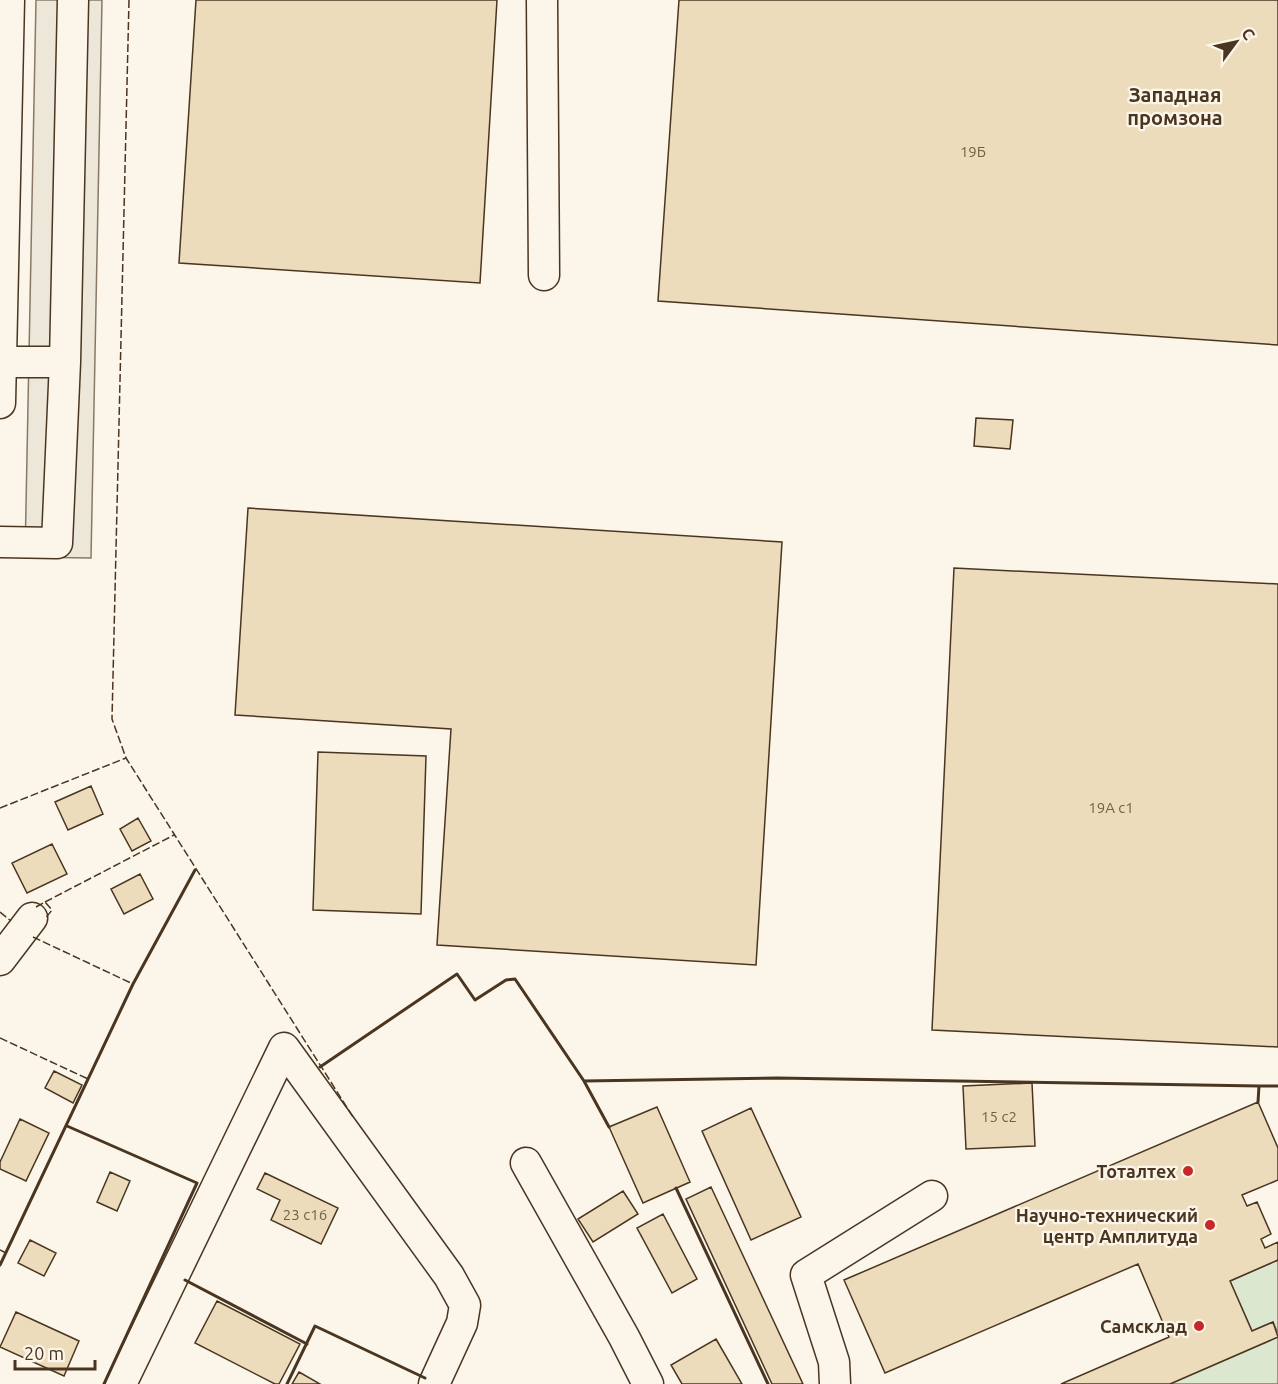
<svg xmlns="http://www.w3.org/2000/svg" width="1278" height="1384" font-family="Ubuntu,sans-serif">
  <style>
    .green { fill: #dce7d0; stroke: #887966; stroke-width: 1.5 }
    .parking { fill: #ede7d9; stroke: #887966; stroke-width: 1.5 }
    .building { fill: #ecdcbc; stroke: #4a3520; stroke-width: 1.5 }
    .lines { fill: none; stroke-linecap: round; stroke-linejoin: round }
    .minor-casing { stroke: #4a3520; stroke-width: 33 }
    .minor { stroke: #fbf6e9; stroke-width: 30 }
    .fence { stroke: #4a3520; stroke-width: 1.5; stroke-dasharray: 8 3; stroke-linecap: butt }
    .wall { stroke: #4a3520; stroke-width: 3 }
    .poi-dot { fill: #c62828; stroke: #fbf6e9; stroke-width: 2 }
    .labels { text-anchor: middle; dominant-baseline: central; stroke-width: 4.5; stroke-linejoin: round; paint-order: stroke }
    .number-label { font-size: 15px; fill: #725f47 }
    .poi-label { font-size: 18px; font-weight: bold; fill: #4a3520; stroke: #fbf6e9; text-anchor: end }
    .neighbourhood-label { font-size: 20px; font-weight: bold; fill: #4a3520; stroke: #fbf6e9 }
  </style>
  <rect width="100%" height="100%" fill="#fbf6e9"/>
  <path class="green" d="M1278 1260V1333L1273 1322 1252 1331 1230 1281Z
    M1278 1337V1384H1170Z"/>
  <path class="parking" d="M36 0H102L91 558 25 557Z"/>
  <path class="building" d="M196 0H497L480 283 179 263Z
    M679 0H1278V345L658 301Z
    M976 418 1013 420 1010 449 974 446Z
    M248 508 782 542 756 965 437 945 451 729 235 715Z
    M954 568 1278 584V1047L932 1030Z
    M318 752 426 756 421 914 313 910Z
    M91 786 103 814 68 830 55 802Z
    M138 818 151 841 132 851 120 829Z
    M52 844 67 874 27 893 12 863Z
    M140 874 153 899 124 914 111 889Z
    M54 1071 82 1085 73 1103 45 1088Z
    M1032 1083 1035 1146 966 1149 963 1086Z
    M1258 1102 1278 1148V1180L1242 1195 1247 1206 1257 1202 1271 1234 1261 1239 1265 1248 1278 1242V1260L1230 1281 1252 1331 1273 1322 1278 1337 1170 1384H1061L1169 1337 1138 1264 885 1373 844 1280Z
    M657 1107 690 1182 643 1203 609 1127Z
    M751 1108 801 1217 751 1240 702 1131Z
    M20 1119 49 1133 26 1181 0 1169V1162Z
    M110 1172 130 1181 117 1211 97 1202Z
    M265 1173 338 1208 321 1244 271 1220 280 1200 257 1189Z
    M711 1187 803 1384H772L686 1199Z
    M623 1191 638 1214 593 1242 578 1219Z
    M663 1214 697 1279 672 1293 637 1228Z
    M30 1240 56 1253 44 1276 18 1263Z
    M217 1301 300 1344 279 1384H275L195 1343Z
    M16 1312 79 1341 64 1376 0 1347Z
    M716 1339 742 1384H682L671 1365Z
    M299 1372 320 1384H292Z"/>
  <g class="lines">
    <defs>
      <path id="minor" d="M542 0 544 275
        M0 362H65
        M0 403 9 0
        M0 542 57 543 65 362 73 0
        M0 960 32 918
        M526 1163 624 1337 648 1384
        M121 1384 284 1048 449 1276 465 1305 462 1323 434 1384
        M835 1384 834 1362 806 1275 932 1196"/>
    </defs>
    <use href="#minor" class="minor-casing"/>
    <use href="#minor" class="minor"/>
    <path class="fence" d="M129 0 112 719 126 758 353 1117
      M0 808 126 758
      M45 902 174 835
      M36 907 45 902 52 910 45 919
      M0 912 11 921
      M33 937 133 984
      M0 1038 88 1079
      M0 1250 6 1253"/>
    <path class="wall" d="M320 1067 457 974 475 1000 506 980 515 979 584 1081 609 1127
      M584 1081 777 1078 1259 1086
      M1258 1102 1259 1086H1278
      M67 1126 197 1183 104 1384
      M676 1188 768 1384
      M0 1265 133 984 195 870
      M185 1280 307 1344
      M287 1384 315 1326 425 1378"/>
  </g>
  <g class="poi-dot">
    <circle cx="1188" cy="1171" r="6"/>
    <circle cx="1210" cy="1225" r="6"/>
    <circle cx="1199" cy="1326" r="6"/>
  </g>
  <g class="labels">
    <g class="number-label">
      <text x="973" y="151">19Б</text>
      <text x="1111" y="807">19А с1</text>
      <text x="999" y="1116">15 с2</text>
      <text x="305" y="1214">23 с16</text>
    </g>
    <g class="poi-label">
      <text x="1176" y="1171">Тоталтех</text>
      <text x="1198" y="1215">Научно-технический<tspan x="1198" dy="21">центр Амплитуда</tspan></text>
      <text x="1187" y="1326">Самсклад</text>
    </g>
    <g class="neighbourhood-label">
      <text x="1175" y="94">Западная<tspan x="1175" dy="23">промзона</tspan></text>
    </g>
  </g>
  <g transform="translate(1236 42) rotate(57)" stroke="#fbf6e9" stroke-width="4.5" paint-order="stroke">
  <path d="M0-4.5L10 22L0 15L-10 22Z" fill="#4a3520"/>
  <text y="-9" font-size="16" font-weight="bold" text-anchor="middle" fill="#4a3520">С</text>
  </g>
  <path d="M15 1360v9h80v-9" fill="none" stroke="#4a3520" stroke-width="3"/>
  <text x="24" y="1360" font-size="18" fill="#4a3520" stroke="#fbf6e9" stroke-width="4.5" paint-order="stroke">20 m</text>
</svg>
